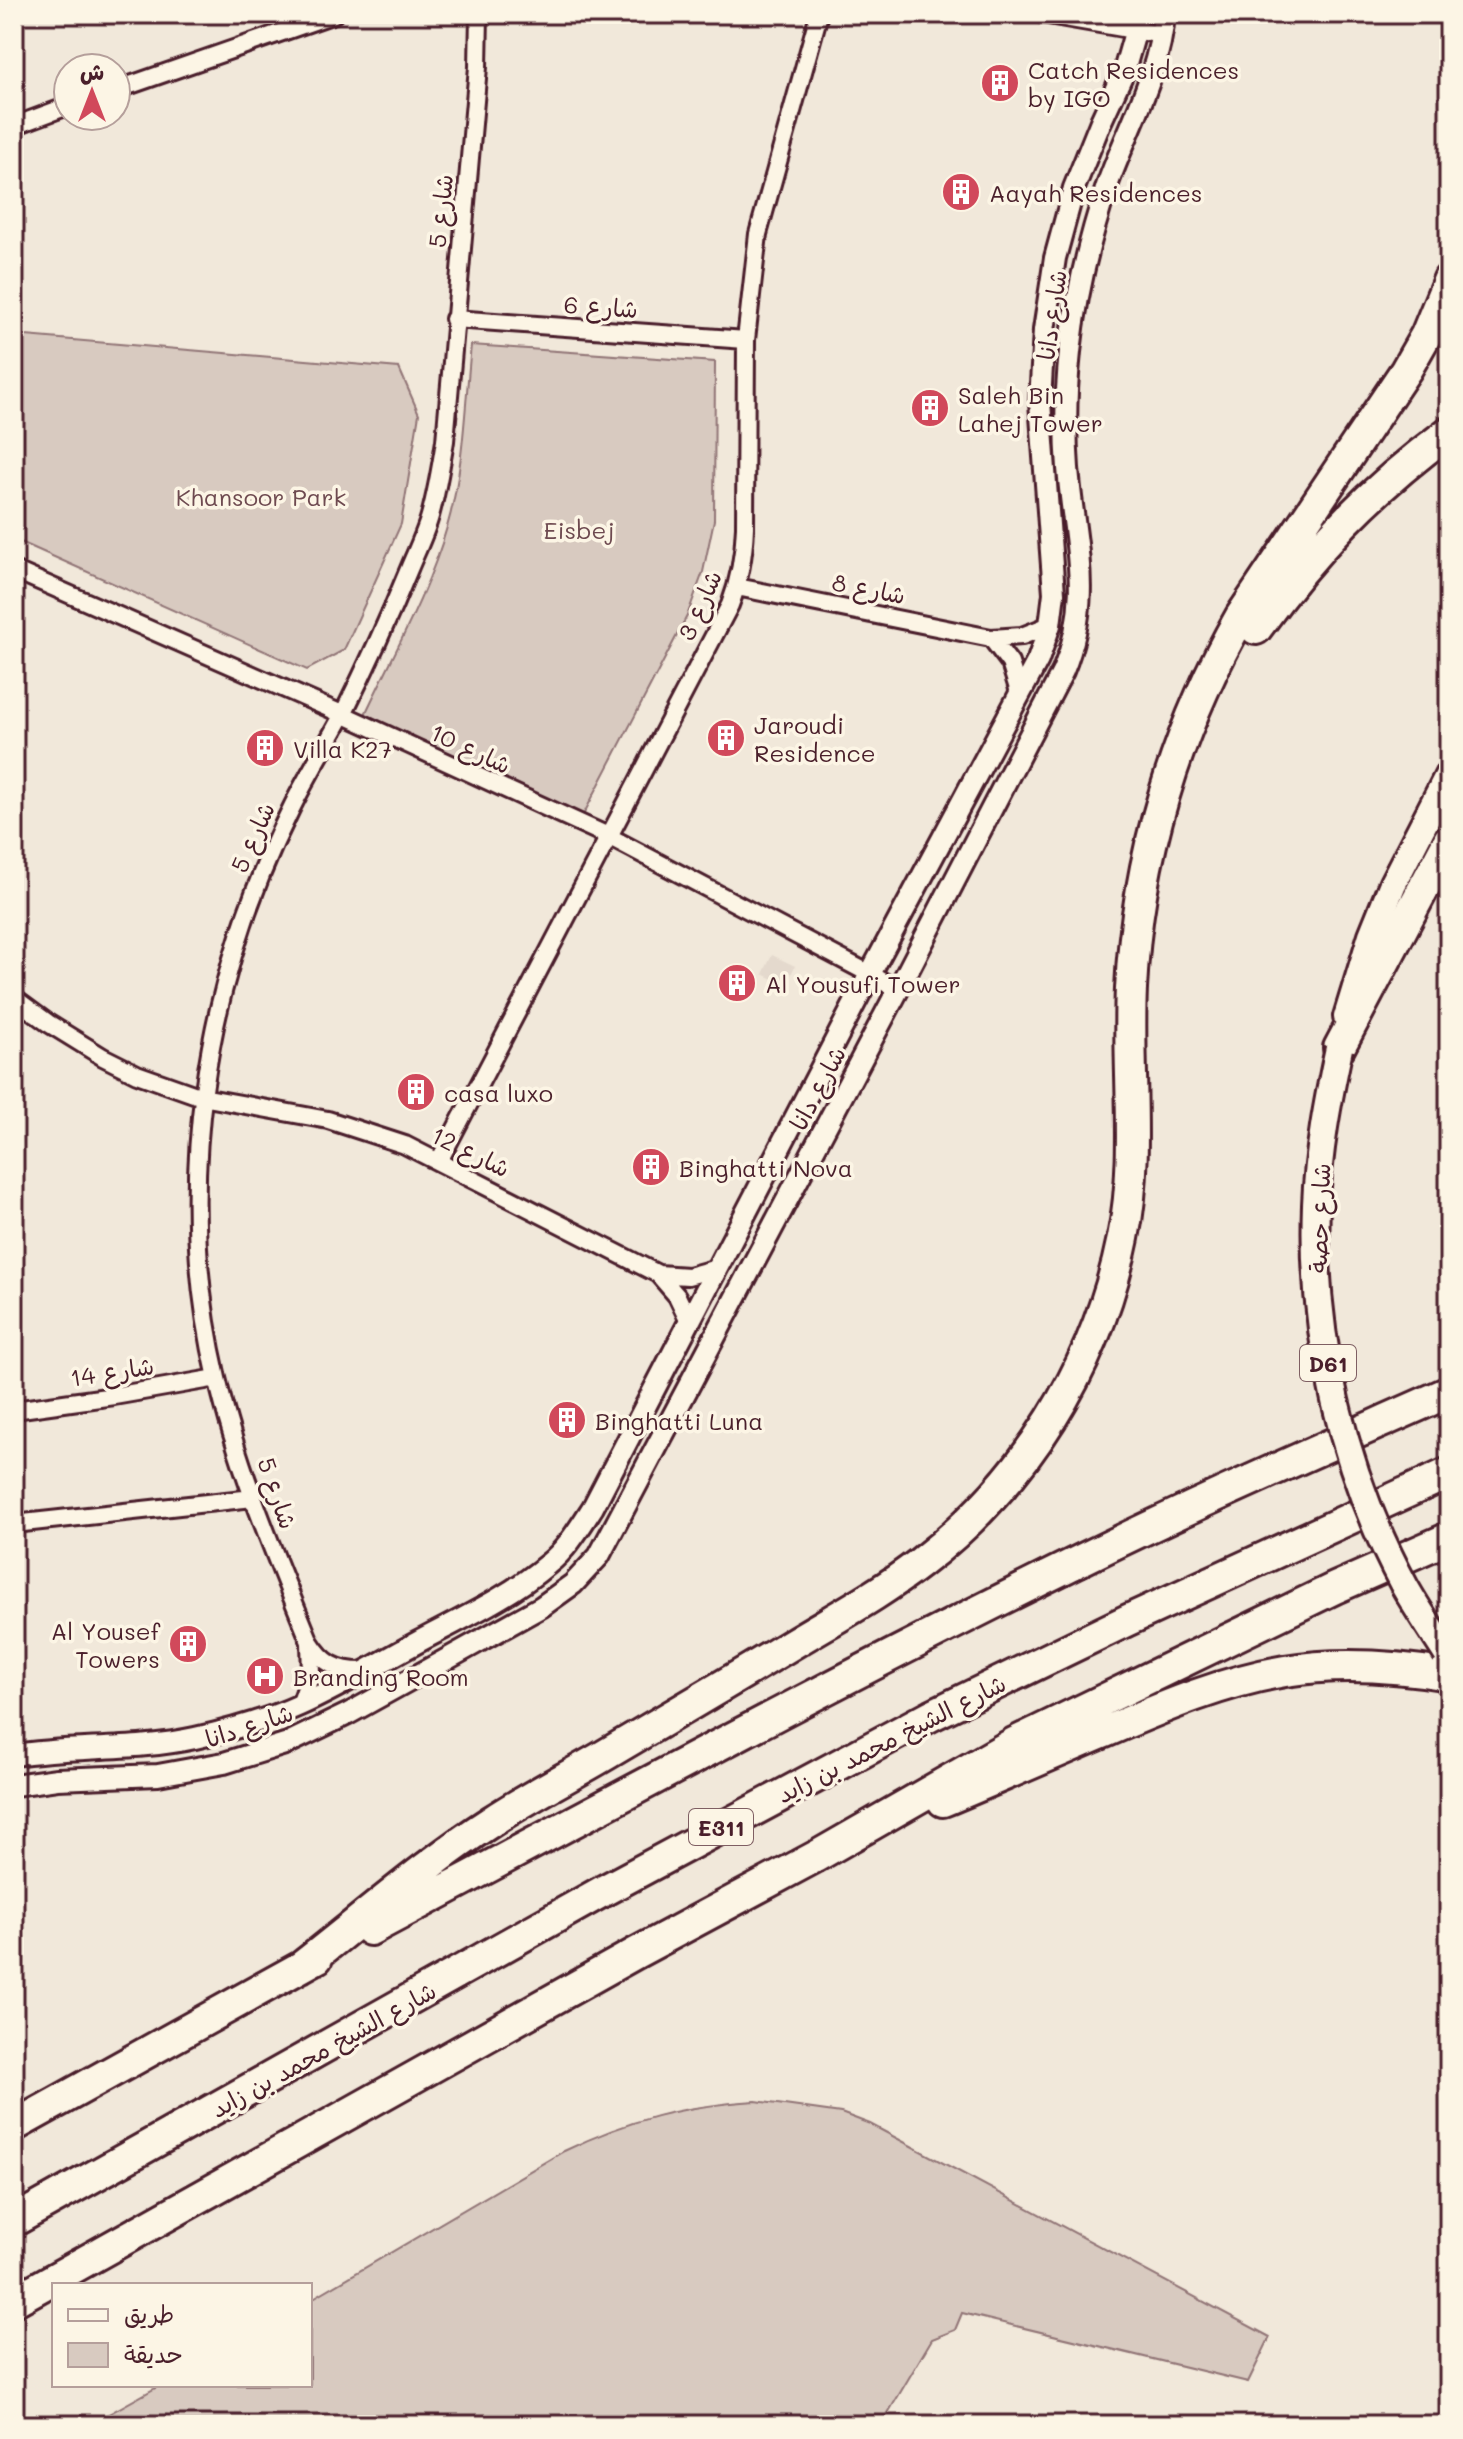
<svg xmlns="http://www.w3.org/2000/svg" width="1463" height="2439" font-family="Mali,'Playpen Sans Arabic',sans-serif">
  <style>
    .built { fill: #e4d9cd }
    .green { fill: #d8cac0; stroke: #917476; stroke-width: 2 }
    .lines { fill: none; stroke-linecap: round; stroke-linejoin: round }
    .minor-casing { stroke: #4a1f2b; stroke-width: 22 }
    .tertiary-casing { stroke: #4a1f2b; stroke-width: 26 }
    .primary-casing { stroke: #4a1f2b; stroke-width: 32 }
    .motorway-casing { stroke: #4a1f2b; stroke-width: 36 }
    .minor { stroke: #fcf5e5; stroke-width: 16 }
    .tertiary { stroke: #fcf5e5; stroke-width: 20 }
    .primary { stroke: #fcf5e5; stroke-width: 26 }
    .motorway { stroke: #fcf5e5; stroke-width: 30 }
    .primary-bridge-casing { stroke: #4a1f2b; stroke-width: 32; stroke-linecap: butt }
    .primary-bridge { stroke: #fcf5e5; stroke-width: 26 }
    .labels { text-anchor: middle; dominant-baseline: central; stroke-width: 7; stroke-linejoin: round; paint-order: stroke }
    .shield { fill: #fcf5e5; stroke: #7f5f63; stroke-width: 2 }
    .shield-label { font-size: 22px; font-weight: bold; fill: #4a1f2b }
    .poi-label { font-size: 24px; fill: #4a1f2b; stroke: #fcf5e5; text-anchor: start }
    .street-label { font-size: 24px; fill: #4a1f2b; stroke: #fcf5e5 }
    .park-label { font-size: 24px; fill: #6e4a50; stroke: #fcf5e5 }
  </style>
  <rect width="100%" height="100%" fill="#f1e8da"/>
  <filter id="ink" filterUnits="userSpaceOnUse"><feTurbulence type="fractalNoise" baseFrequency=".0125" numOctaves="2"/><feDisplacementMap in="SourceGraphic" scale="16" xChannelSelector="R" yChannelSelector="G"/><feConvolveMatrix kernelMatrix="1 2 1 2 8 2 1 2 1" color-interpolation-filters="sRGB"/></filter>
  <g filter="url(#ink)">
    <path class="built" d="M772 955 795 966 786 985 763 974Z"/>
    <path class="green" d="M14 335 399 368 419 414 401 524 344 650 307 670 14 539Z
      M471 345 715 362 714 520 703 572 687 616 578 825 361 723C390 660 428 594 447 527 464 469 465 405 471 345Z
      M756 2101 841 2113 870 2124 1270 2337 1248 2382 962 2313 955 2330 932 2339 881 2425H89L161 2385H310V2300L564 2151C630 2119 683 2106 756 2101Z"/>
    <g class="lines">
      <defs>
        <path id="minor" d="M1042 14 1163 35
          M116 90 334 14
          M14 126 68 106
          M454 319 746 340
          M14 570 342 714 608 836 870 974 898 990
          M737 587 991 638 1022 636 1050 625
          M991 638 1010 663 1019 692
          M14 998 48 1023 103 1057 137 1074 202 1097 328 1120 405 1145 658 1274 677 1296 689 1321
          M439 1161 730 605C740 579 744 555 745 527L746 340 758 234 819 14
          M658 1274 688 1276 717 1268
          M14 1410 114 1396 217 1378
          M14 1524 253 1498
          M362 1671C337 1671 323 1663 310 1642 275 1555 238 1469 217 1378 172 1187 204 983 291 809 307 776 326 746 343 714 367 666 389 618 409 569 416 552 425 534 430 516 437 491 441 466 445 441L478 67 479 14
          M300 1705 311 1674 310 1643"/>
        <path id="tertiary" d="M14 1755C74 1746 135 1751 195 1738 231 1730 267 1720 300 1705 340 1687 379 1663 418 1642 463 1618 509 1597 548 1564 567 1549 580 1527 593 1507L870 974 1038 660 1050 625 1054 593 1040 402 1044 330 1055 258 1074 188 1101 121 1124 71 1136 29V14
          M14 1785 57 1779 158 1775 224 1763 288 1743 348 1714 541 1607 573 1584 599 1556 898 990 1063 671C1094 595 1074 544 1068 468 1065 430 1066 390 1070 352 1076 296 1089 240 1107 186 1127 129 1160 75 1164 14"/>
        <path id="primary" d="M1347 1017 1372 935 1393 883 1449 774"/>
        <path id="motorway" d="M1256 629C1313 550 1370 490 1449 432
          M1339 1048 1449 840
          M943 1801C996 1779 1048 1756 1100 1734 1161 1708 1220 1682 1285 1671 1340 1662 1395 1666 1449 1675
          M370 1930C608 1804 844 1676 1085 1558 1205 1499 1328 1446 1449 1392
          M301 1967C364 1918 425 1864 492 1821 527 1798 564 1779 600 1758 664 1720 728 1683 792 1644 835 1618 880 1594 920 1563 1025 1483 1097 1367 1123 1238 1140 1155 1127 1072 1131 989 1137 857 1176 730 1241 616L1406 370 1426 335 1449 279
          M14 2126 317 1958
          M14 2221 603 1891 932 1715 1126 1621 1449 1473
          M14 2301 636 1953 817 1856 1014 1743 1335 1588 1449 1538"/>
      </defs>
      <use href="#minor" class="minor-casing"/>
      <use href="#tertiary" class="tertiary-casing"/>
      <use href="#primary" class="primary-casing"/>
      <use href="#motorway" class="motorway-casing"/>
      <use href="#minor" class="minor"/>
      <use href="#tertiary" class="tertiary"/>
      <use href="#primary" class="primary"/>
      <use href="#motorway" class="motorway"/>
      <defs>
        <path id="primary-bridge" d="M1339 1048C1328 1100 1318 1152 1316 1205 1311 1336 1343 1472 1405 1587 1418 1610 1433 1632 1447 1654"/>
      </defs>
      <use href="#primary-bridge" class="primary-bridge-casing"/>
      <use href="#primary-bridge" class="primary-bridge"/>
    </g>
  </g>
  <defs>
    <symbol id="building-disc" viewBox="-11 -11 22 22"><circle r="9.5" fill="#d1495b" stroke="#fcf5e5"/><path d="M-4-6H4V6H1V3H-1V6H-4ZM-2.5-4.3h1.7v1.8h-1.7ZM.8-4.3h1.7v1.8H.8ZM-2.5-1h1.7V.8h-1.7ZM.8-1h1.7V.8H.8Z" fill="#fff"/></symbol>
    <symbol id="hospital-disc" viewBox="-11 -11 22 22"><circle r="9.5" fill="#d1495b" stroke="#fcf5e5"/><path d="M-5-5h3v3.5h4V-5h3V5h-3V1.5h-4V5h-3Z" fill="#fff"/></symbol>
  </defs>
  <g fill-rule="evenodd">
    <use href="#building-disc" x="978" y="61" width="44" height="44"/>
    <use href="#building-disc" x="939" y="170" width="44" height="44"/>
    <use href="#building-disc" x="908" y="386" width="44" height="44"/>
    <use href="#building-disc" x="704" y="716" width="44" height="44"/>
    <use href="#building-disc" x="243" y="726" width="44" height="44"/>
    <use href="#building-disc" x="715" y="961" width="44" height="44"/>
    <use href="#building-disc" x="394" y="1070" width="44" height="44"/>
    <use href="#building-disc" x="629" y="1145" width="44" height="44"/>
    <use href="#building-disc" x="545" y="1398" width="44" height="44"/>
    <use href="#building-disc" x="166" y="1622" width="44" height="44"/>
    <use href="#hospital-disc" x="243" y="1654" width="44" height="44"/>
  </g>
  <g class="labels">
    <g class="shield">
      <rect x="1300" y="1345" width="56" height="36" rx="6"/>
      <rect x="689" y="1809" width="64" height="36" rx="6"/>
    </g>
    <g class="shield-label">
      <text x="1328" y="1363">D61</text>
      <text x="721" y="1827">E311</text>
    </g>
    <g class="poi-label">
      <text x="1028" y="69">Catch Residences<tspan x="1028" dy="28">by IGO</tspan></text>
      <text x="989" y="192">Aayah Residences</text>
      <text x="958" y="394">Saleh Bin<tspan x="958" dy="28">Lahej Tower</tspan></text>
      <text x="754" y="724">Jaroudi<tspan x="754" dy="28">Residence</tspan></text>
      <text x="293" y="748">Villa K27</text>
      <text x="765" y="983">Al Yousufi Tower</text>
      <text x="444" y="1092">casa luxo</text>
      <text x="679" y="1167">Binghatti Nova</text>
      <text x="595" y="1420">Binghatti Luna</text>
      <text x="160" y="1630" text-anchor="end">Al Yousef<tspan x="160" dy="28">Towers</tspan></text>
      <text x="293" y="1676">Branding Room</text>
    </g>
    <g class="street-label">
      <text transform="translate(440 211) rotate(-84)">شارع 5</text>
      <text transform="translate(601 306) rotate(4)">شارع 6</text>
      <text transform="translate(1051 315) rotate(-82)">شارع دانا</text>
      <text transform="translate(869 588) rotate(11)">شارع 8</text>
      <text transform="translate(699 605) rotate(-66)">شارع 3</text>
      <text transform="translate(471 748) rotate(25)">شارع 10</text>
      <text transform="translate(252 837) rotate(-66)">شارع 5</text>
      <text transform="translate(817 1088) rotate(-62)">شارع دانا</text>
      <text transform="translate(471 1151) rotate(26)">شارع 12</text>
      <text transform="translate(1319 1218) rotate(-88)">شارع حصة</text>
      <text transform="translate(112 1371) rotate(-9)">شارع 14</text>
      <text transform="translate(278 1493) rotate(71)">شارع 5</text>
      <text transform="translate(249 1725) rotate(-18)">شارع دانا</text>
      <text transform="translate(891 1738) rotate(-27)">شارع الشيخ محمد بن زايد</text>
      <text transform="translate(323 2049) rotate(-29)">شارع الشيخ محمد بن زايد</text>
    </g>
    <g class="park-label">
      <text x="261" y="496">Khansoor Park</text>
      <text x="579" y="529">Eisbej</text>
    </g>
  </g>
  <rect width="1463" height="2439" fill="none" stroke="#fcf5e5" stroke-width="48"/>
  <rect x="24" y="24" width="1415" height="2391" fill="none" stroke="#4a1f2b" stroke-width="3" filter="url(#ink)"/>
  <rect x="52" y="2283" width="260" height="104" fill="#fcf5e5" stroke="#b59f9b" stroke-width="2"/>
  <rect x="68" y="2309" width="40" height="12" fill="#fcf5e5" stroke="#b59f9b" stroke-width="2"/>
  <text x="124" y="2323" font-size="24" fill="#4a1f2b">طريق</text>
  <rect x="68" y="2343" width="40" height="24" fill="#d8cac0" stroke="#b59f9b" stroke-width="2"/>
  <text x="124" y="2363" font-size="24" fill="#4a1f2b">حديقة</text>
  <g transform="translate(92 92)"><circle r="38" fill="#fcf5e5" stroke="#b59f9b" stroke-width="2"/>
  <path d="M0-6L14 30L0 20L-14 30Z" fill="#d1495b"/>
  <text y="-12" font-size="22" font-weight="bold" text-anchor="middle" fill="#4a1f2b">ش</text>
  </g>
</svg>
